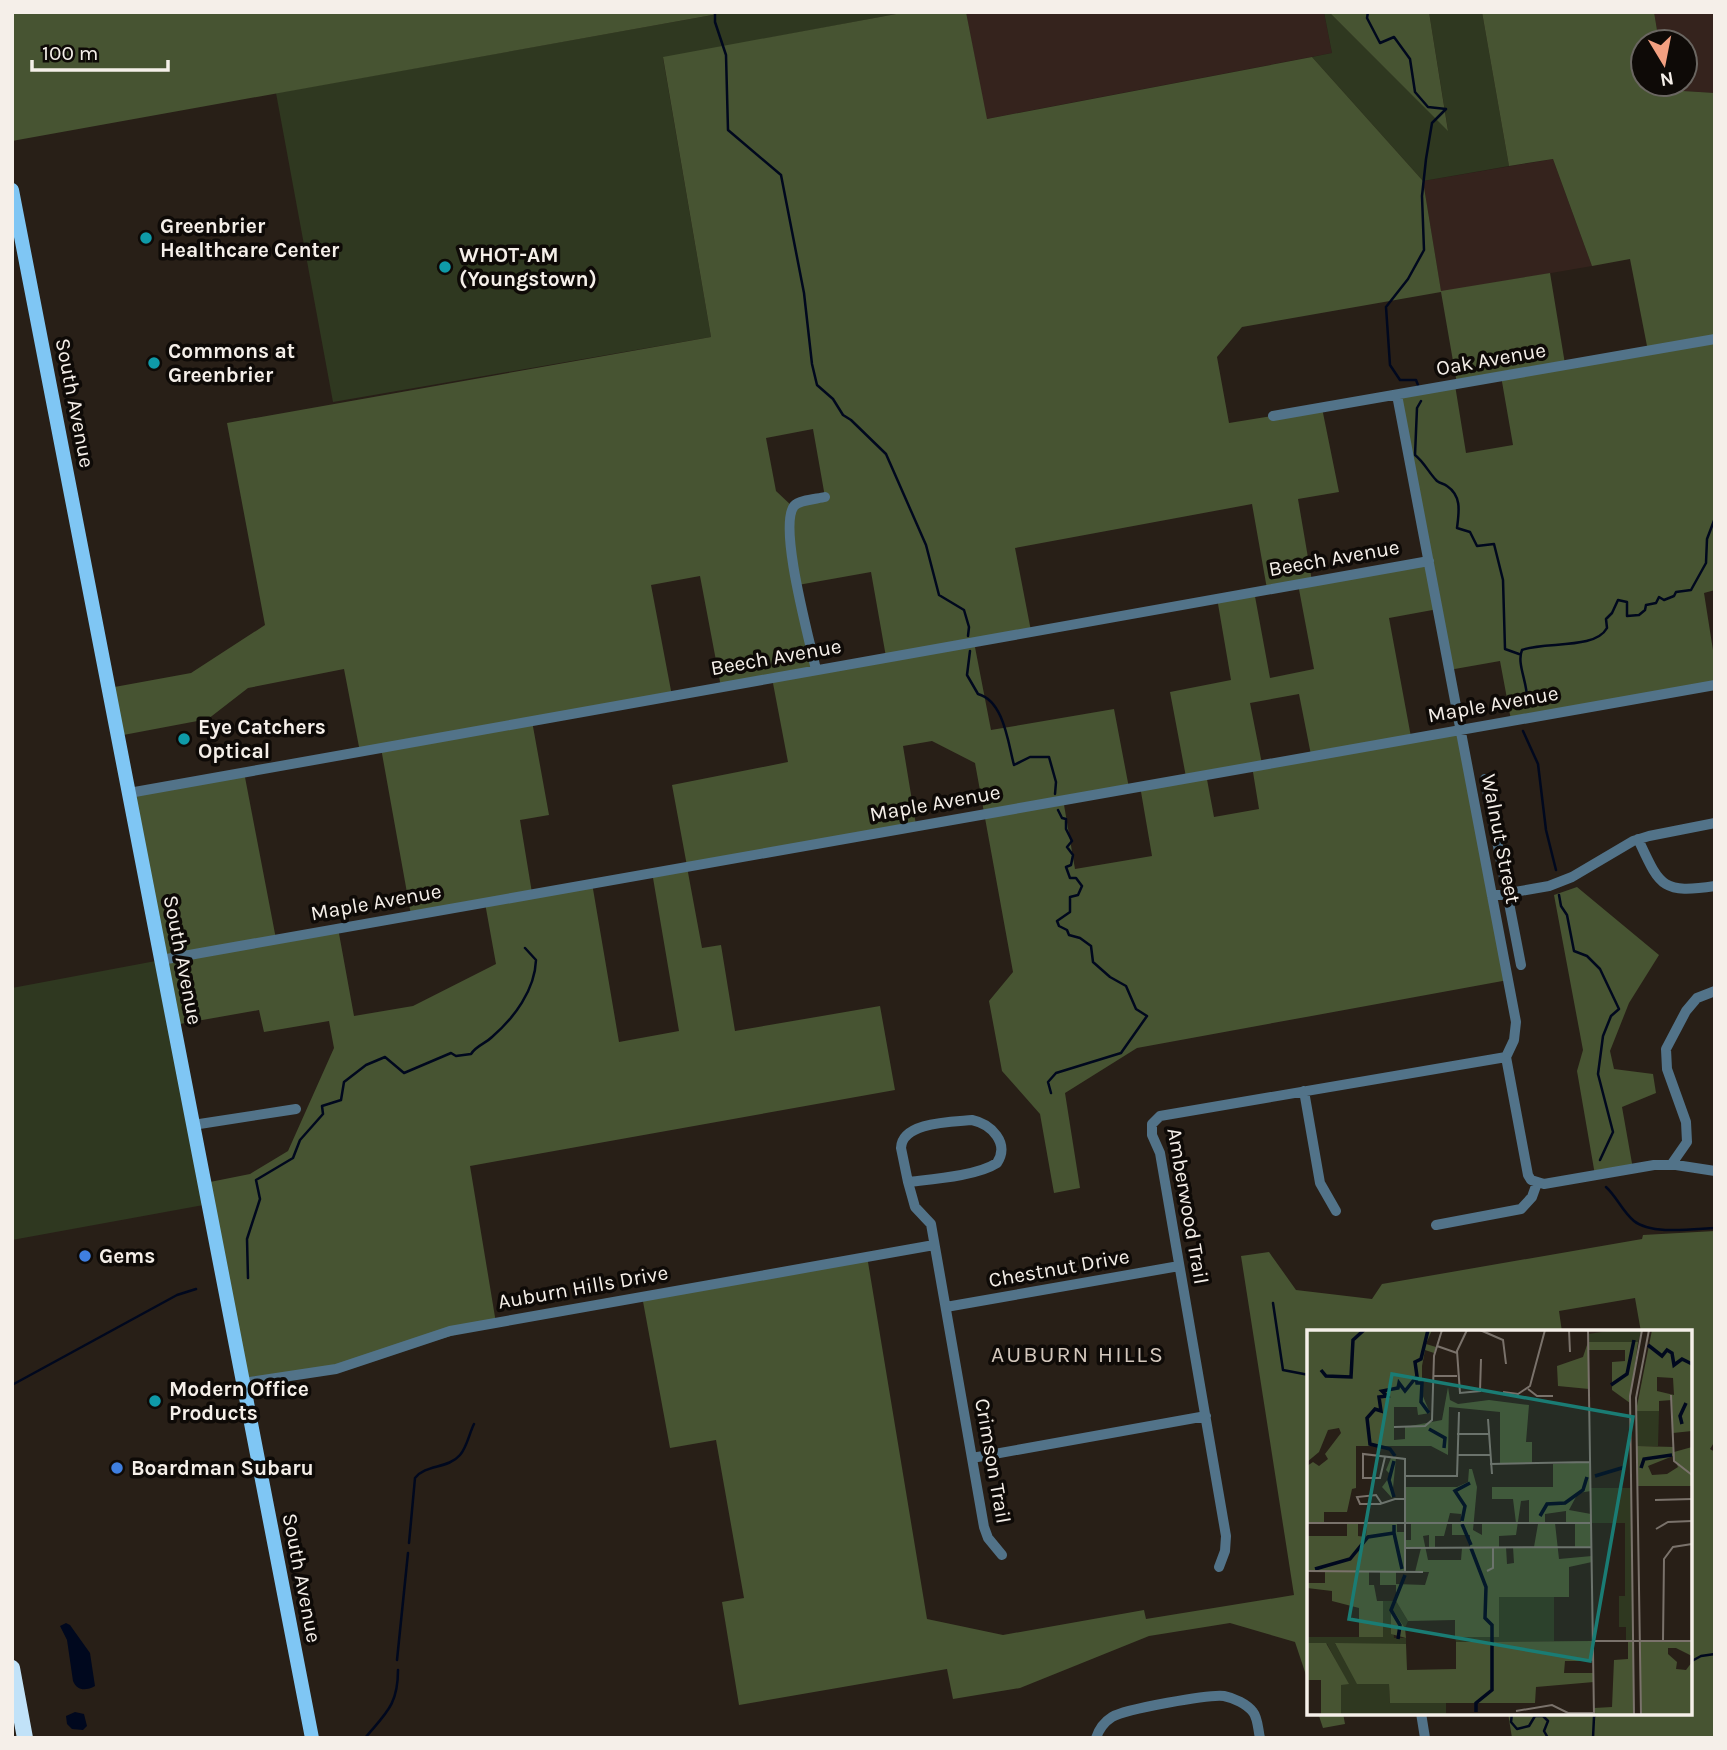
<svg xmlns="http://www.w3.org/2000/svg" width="1727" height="1750" font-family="Karla,sans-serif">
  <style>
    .industrial { fill: #35231d }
    .green { fill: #2f3820 }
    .forest { fill: #475432; fill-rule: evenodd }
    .water { fill: #00081e }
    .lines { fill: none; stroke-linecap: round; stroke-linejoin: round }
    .stream { stroke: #00081e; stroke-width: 2.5 }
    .minor { stroke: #527389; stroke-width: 10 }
    .major { stroke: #7fc6f4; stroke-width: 14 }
    .highway { stroke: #c1e2f8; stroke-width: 16 }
    .culture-dot { fill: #0f9aa8; stroke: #0e0a07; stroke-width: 2.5 }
    .shop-dot { fill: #3f7fe0; stroke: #0e0a07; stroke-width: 2.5 }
    .labels { text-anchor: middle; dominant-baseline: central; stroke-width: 7; stroke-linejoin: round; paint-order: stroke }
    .poi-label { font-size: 21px; font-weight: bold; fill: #f5efe9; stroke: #0e0a07; text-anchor: start }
    .street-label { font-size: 21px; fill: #f5efe9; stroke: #0e0a07 }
    .neighbourhood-label { font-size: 23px; letter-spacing: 2px; fill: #d3c7bc; stroke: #0e0a07 }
    .inset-river { fill: none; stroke: #00081e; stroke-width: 3.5 }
    .inset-road { fill: none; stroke: #7a726b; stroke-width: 2 }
    .view { fill: #1a7c74; fill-opacity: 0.15; stroke: #1a7c74; stroke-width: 3.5 }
    .inset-edge { fill: none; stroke: #f5efe9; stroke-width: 3.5 }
  </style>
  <rect width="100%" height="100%" fill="#281f17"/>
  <path class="industrial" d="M966 12H1324L1332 53 986 119Z
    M1654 12H1715V93L1667 90 1666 84H1685V42H1659Z
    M1553 159 1592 266 1441 292 1423 181Z"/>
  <path class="green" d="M729 12H907L663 58 711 337 333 402 276 93Z
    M1324 12H1329L1448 130 1429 12H1482L1509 166 1423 181 1312 57 1332 53Z
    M161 960 209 1204 12 1240V988Z"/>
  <path class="forest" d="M12 12H729L12 141Z
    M907 12H966L987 119 1312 57 1423 181 1441 291 1550 273 1565 364 1648 351 1630 259 1592 266 1553 159 1509 166 1482 12H1654L1659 42H1643V84H1666L1667 90 1715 93V590L1704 593 1715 663V685L1511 720 1500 661 1449 670 1438 609 1389 618 1411 737 1460 729 1508 980 1137 1048 1065 1093 1080 1188 1054 1193 1040 1114 1002 1071 989 1001 1013 972 975 763 932 741 903 746 916 825 687 867 702 948 721 945 735 1031 880 1006 895 1090 470 1166 496 1323 336 1369 243 1383 205 1183 250 1174 288 1151 334 1048 329 1021 264 1032 259 1010 174 1025 129 793 244 772 276 939 338 928 354 1016 413 1006 496 964 485 903 411 915 381 748 360 752 344 669 248 688 208 719 118 736 109 688 191 673 265 625 227 423 711 337 663 57ZM1441 292 1457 384 1501 376 1513 445 1466 453 1455 385 1397 395 1429 561 1312 581 1298 499 1339 492 1322 408 1229 423 1217 357 1242 327ZM813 429 825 497 793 507 776 491 766 438ZM1252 504 1267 589 1298 584 1314 669 1270 678 1254 591 1217 598 1231 680 1170 692 1186 777 1140 786 1152 856 1075 869 1063 799 1129 788 1114 709 991 730 974 642 1031 631 1015 548ZM871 572 886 657 816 670 798 585ZM700 576 721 687 772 678 788 762 672 785 687 866 652 872 679 1031 619 1042 592 883 532 893 520 820 549 815 532 721 672 696 651 585ZM1299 694 1311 755 1262 764 1250 703ZM1252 766 1259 809 1214 817 1206 774Z
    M1329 12H1429L1448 131Z
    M1577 887 1659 955 1629 1003 1610 1051 1614 1069 1653 1074 1656 1093 1622 1107 1633 1169 1595 1175 1577 1071 1583 1050 1554 895Z
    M1715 1231V1441L1710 1449 1715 1452V1738H1512L1508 1713H1690V1332H1641L1635 1298 1559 1311 1562 1332H1309V1684L1295 1642 1230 1623 1149 1636 1020 1688 953 1699 947 1669 739 1705 722 1602 744 1598 716 1440 670 1448 642 1296 867 1256 927 1619 1003 1635 1144 1610 1146 1619 1294 1595 1241 1256 1269 1252 1296 1290 1372 1299 1382 1284 1642 1239 1643 1235Z
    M1318 1713H1343L1345 1724 1323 1728Z"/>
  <path class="water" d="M66 1623 70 1625 90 1653 95 1686C86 1691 77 1691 73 1681L67 1640 60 1626Z
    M75 1712 84 1714 87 1726 83 1730 72 1729 67 1724 66 1716Z"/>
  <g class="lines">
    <path class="stream" d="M715 12V22L726 55 728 130 781 175 804 293 812 364 817 385 833 399 843 415 851 420 886 454 926 545 939 595 964 610 969 627 968 636
      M1368 12 1367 18 1380 43 1394 37 1410 59 1415 92 1428 107 1446 109 1432 123 1426 159 1422 196 1424 250 1408 279 1386 307 1390 365 1400 380H1416L1418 385
      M1421 401 1417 408 1415 455C1424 462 1429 473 1437 481 1441 484 1443 483 1447 486 1462 496 1459 512 1457 528L1470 532 1477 546 1494 544 1503 580 1505 649 1519 654
      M970 651 967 675 978 694C1004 701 1008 743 1014 765L1030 757H1049L1056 782 1055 794
      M1527 703C1529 685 1516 664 1522 650 1545 641 1595 650 1607 628L1606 619 1612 613 1618 600 1627 602V616L1639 615 1645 610 1646 605 1656 603 1659 597 1664 600 1674 596 1676 592 1691 590 1706 563 1707 539 1715 518
      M1523 731 1538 764 1546 830 1556 870
      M1559 895 1561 906 1567 915 1574 951 1587 956 1600 969 1619 1009 1611 1016 1603 1036 1598 1074 1613 1132 1600 1160
      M1051 1093 1048 1082 1056 1073 1121 1053 1147 1016 1136 1009 1126 986 1110 977 1093 962 1091 946 1080 938 1069 935 1067 930 1059 926 1057 921 1070 912V897L1078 895 1082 886 1076 878H1070L1066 867 1071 865 1073 855 1067 847 1072 841 1066 829V819L1062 818 1058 810
      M1606 1187C1617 1197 1622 1211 1634 1221 1651 1235 1693 1229 1715 1228
      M248 1278 247 1239 260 1199 256 1180 293 1158 300 1140 323 1114 322 1106 341 1100 344 1082 366 1065 385 1057 404 1073 451 1053 456 1056 471 1054C477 1045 485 1044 492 1037 514 1018 535 990 536 960L525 948
      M1273 1303 1283 1370 1309 1375
      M12 1385 177 1295 196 1289
      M409 1543 415 1478C426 1464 448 1469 460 1455 467 1447 469 1434 474 1424
      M397 1660 408 1553
      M1690 1662 1701 1656 1715 1654
      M1512 1713 1511 1722 1517 1729 1529 1726 1535 1716H1543L1548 1721 1544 1731 1548 1738
      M365 1738C386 1713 398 1705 398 1670
      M1593 1738 1594 1717 1597 1713"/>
    <path class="minor" d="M1397 395 1516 1022 1514 1040 1506 1057 1528 1175 1531 1180 1544 1184 1654 1165H1676L1715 1171
      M1273 416 1715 339
      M816 670C810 641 778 527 794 506 799 500 817 499 825 497
      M1485 779 1521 965
      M129 793 1429 561
      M1638 839C1660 886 1661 894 1715 886
      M1492 896 1549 886 1572 877 1633 841 1649 836 1715 823
      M161 960 1715 685
      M1304 1091 1320 1183 1336 1211
      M972 1120C991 1124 1010 1143 997 1163 977 1176 933 1179 908 1182L901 1148C902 1122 951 1122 972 1120Z
      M193 1125 296 1109
      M1671 1165 1687 1142 1686 1122 1667 1069 1666 1049 1686 1011 1697 998 1715 991
      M908 1182 915 1207 931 1224 984 1527 988 1538 1002 1555
      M1436 1225 1521 1209 1532 1197 1537 1183
      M946 1307 1179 1266
      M243 1383 336 1369 450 1331 934 1245
      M972 1458 1206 1416
      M1219 1567 1225 1551 1226 1536 1160 1153 1152 1135V1124L1160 1116 1506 1057
      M1421 1713 1425 1738
      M1096 1738C1099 1729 1104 1722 1112 1717 1125 1709 1210 1694 1224 1696 1234 1698 1247 1704 1253 1712 1258 1718 1258 1730 1260 1738"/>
    <path class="major" d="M12 190 312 1738"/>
    <path class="highway" d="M12 1668 25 1738"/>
  </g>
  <g class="culture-dot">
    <circle cx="146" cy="238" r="7"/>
    <circle cx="445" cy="267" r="7"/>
    <circle cx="154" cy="363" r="7"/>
    <circle cx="184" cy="739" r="7"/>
    <circle cx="155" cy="1401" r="7"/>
  </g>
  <g class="shop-dot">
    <circle cx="85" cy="1256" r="7"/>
    <circle cx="117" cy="1468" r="7"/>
  </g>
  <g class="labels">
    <g class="poi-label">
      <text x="160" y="226">Greenbrier<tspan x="160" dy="24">Healthcare Center</tspan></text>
      <text x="459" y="255">WHOT-AM<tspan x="459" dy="24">(Youngstown)</tspan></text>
      <text x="168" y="351">Commons at<tspan x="168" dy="24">Greenbrier</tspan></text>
      <text x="198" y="727">Eye Catchers<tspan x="198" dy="24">Optical</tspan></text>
      <text x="99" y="1256">Gems</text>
      <text x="169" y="1389">Modern Office<tspan x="169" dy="24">Products</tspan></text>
      <text x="131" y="1468">Boardman Subaru</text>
    </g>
    <g class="street-label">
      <text transform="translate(1491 359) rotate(-10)">Oak Avenue</text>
      <text transform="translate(75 403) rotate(79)">South Avenue</text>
      <text transform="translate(1334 558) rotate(-10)">Beech Avenue</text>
      <text transform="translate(776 657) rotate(-10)">Beech Avenue</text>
      <text transform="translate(1493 704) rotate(-10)">Maple Avenue</text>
      <text transform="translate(935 803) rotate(-10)">Maple Avenue</text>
      <text transform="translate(1501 839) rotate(79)">Walnut Street</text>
      <text transform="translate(376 902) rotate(-10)">Maple Avenue</text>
      <text transform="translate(183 960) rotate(79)">South Avenue</text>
      <text transform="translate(1188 1206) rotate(80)">Amberwood Trail</text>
      <text transform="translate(1059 1268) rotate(-10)">Chestnut Drive</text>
      <text transform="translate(583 1287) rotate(-10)">Auburn Hills Drive</text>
      <text transform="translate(993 1461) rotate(80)">Crimson Trail</text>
      <text transform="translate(302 1578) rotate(79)">South Avenue</text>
    </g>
    <g class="neighbourhood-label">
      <text x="1078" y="1354">AUBURN HILLS</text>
    </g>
  </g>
  <g transform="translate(1307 1330)">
    <rect width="385" height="385" fill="#281f17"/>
    <path d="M308 0H335L331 12H281V4ZM329 81H352L351 116H330ZM284 158H324L326 311H319V297H312V266H318V193H284ZM192 267H247V311L149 312 148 307H192ZM76 271H89L101 291 98 298 85 279 87 308H99V314H28L82 354 83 373H139V385H34V354H41L20 314 0 313V307H76Z" fill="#2f3820"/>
    <path d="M0 0H125L119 14 129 17 127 23 118 20 115 36V64L123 83 111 85 110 77H87V110L98 109V97L135 90 141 57 143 70 151 74 182 70 222 75 219 112H225V134H193V82L142 77 141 125 124 116H49V158L45 159 40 182H17V193H0V136L6 132 12 136 21 129 18 124 34 103 32 98 21 100 12 122 0 132ZM345 0H385V101L366 103 365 70 352 71V81H329ZM350 47 366 48 367 65 350 61ZM281 12H331L323 73 305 60V32L318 31V20H282V59L251 56 250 36 276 27ZM330 116 367 117V122L385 117V156H330ZM366 126 371 137 360 144 345 145 341 136ZM84 128H89L85 168 75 157 84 145 79 140ZM283 132 284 161 271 163 262 180 284 184 285 217H268V194L259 193V181L238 184V193H248L252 229 285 226V232L262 237V267H192V307H148V290L101 291 89 271V255H73V242H62V255H67L70 271H76V307H52V278L25 271V261L0 258V253H18V242L0 241V206H40V193H51V206L59 207 60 193H90V202H97V210H104V194L97 193V157H150L161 152 162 139H165L170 157 166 200 175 205V193H209L206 169H185V157H246V134ZM222 170V193L231 194 227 217H206L207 233 200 234 199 217H192V206L209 205 214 171ZM143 183 154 184V193H145V205H163V217L155 218 154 230H121L116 206 122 205V218H128V206H137ZM97 218H114L108 242H122L118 255 89 254V242H98ZM84 277 98 298 99 308 84 304ZM286 311 287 331H258L257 343H287V352L229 357 228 373H83L82 354H50L28 313 99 314 100 340 149 339V312ZM321 311H326L327 385H287V378L305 377 307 330 321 329ZM333 311H385V326L369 318H361V324L370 332 369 339 379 340 385 332V385H334ZM0 313H19L42 354 34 355V385H14V350H0Z" fill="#475432" fill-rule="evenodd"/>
    <path class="inset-river" d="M341 15 355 26 360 20 365 23 367 35 375 29 385 34M14 40 19 46 44 47 46 10 57 0M109 48 110 53H115L114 72 122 83M304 55 320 44 327 10M375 94 373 86 379 73M122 99 138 108 137 118M88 126 83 119 63 114 60 88 68 79 74 81 72 67 80 66 75 61 91 58 92 53 98 61 110 46 108 32 114 29 121 0M334 138 337 129 365 125M288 146 318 137M87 167 82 150 87 131M233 186 240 174 258 173 276 160 280 147M155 191 158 176 148 161 163 153M155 194 164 215M87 203 95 239M164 218 179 257 178 288 185 295V360L169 373V382M8 239 43 229 61 207 87 203V195M91 309 93 295 84 280 98 245"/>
    <path class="inset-road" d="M160 0 150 21 153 63 173 61 174 29M173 0 196 10 199 34M262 0 263 22M281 0 287 385M130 16 150 23M127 46H150M221 59 230 66H246M196 62 211 64 223 56 238 0M364 65 367 131 385 145M181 89 185 144M87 97 118 96 125 90 127 26 135 0M150 104H183M150 125H183M78 127 73 148H56V124L98 129V242M183 134 283 132M99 146H150L152 82M348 170 385 169M75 174 69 165 50 167 53 174H73L88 169H97M0 193H284M349 199 361 192 385 191M97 218 285 217M0 241 116 242M180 241 186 238V218M286 311H385M356 311 357 229 366 217 385 214M209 381 245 375 261 383H287M327 385 323 66 335 0M334 385 329 68 342 0"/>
    <path class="view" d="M85 44 326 87 283 331 42 289Z"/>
    <rect width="385" height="385" class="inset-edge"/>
  </g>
  <rect width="1727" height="1750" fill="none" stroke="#f5efe9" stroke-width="28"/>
  <g transform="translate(1664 63) rotate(170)"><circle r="33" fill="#0e0a07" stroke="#6a6661" stroke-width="2"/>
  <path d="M0-5L12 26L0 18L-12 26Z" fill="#f3a081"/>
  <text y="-10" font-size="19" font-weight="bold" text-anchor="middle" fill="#f5efe9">N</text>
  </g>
  <path d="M32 60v10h136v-10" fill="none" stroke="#f5efe9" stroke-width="3.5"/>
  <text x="42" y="60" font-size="21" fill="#f5efe9" stroke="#0e0a07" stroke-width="5" paint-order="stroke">100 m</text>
</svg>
